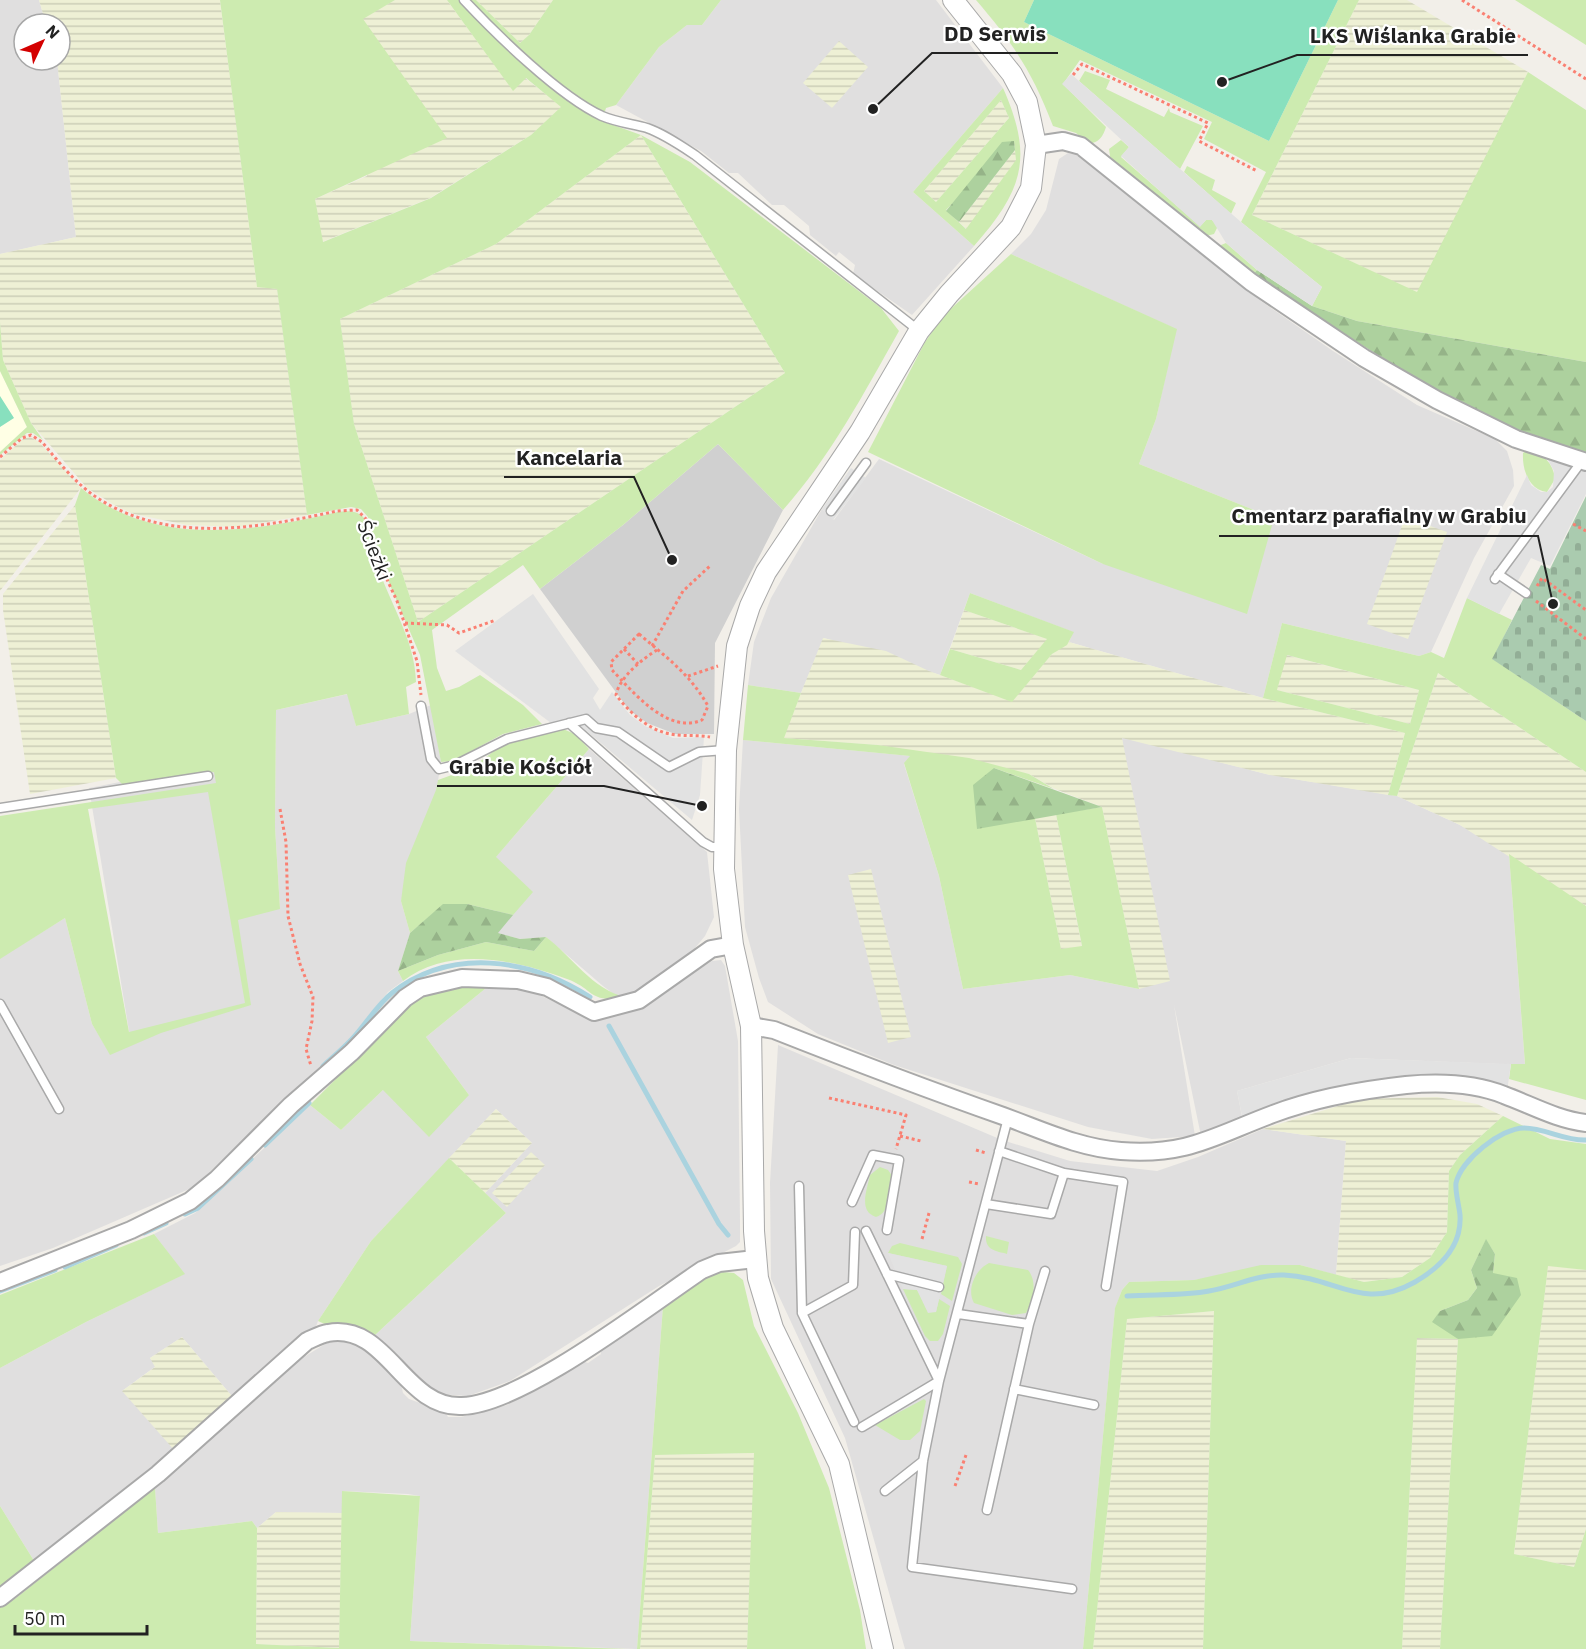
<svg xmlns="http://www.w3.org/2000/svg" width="1586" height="1649" font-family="'IBM Plex Sans',sans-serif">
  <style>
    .residential { fill: #e0dfdf; fill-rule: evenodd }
    .education { fill: #ffffe5 }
    .religious { fill: #d0d0d0 }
    .farmland { fill: url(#farmland-rules) }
    .grass { fill: #cdebb0; fill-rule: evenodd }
    .forest { fill: url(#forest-firs) }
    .cemetery { fill: url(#cemetery-stones) }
    .pitch { fill: #88e0be }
    .parking { fill: #e2e2e2 }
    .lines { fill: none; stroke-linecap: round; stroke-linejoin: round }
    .stream { stroke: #aad3df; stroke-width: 5 }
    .service-casing { stroke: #a9a9a9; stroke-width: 11 }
    .minor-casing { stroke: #a9a9a9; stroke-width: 20 }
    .tertiary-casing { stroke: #a9a9a9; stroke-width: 22 }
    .path { stroke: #fa8072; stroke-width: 3; stroke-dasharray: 3 3; stroke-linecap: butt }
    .service { stroke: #fff; stroke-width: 8 }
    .minor { stroke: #fff; stroke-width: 16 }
    .tertiary { stroke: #fff; stroke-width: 20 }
    .labels { text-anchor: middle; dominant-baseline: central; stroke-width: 4.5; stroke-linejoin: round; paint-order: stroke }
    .street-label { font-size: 20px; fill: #222; stroke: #fff }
    .leader { fill: none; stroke: #222; stroke-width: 2 }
    .callout-dot { fill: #222; stroke: #fff; stroke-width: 2 }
    .callout-label { font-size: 21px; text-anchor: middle; font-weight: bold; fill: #222; stroke: #fff; stroke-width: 4.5; stroke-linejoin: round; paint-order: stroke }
  </style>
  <defs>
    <pattern id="farmland-rules" width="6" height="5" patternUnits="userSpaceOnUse" patternTransform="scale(1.5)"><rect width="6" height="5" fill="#eef0d5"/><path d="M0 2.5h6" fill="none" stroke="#ccceb7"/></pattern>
    <pattern id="forest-firs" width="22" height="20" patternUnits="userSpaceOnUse" patternTransform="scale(1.5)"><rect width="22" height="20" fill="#add19e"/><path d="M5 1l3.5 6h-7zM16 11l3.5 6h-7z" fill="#95b388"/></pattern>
    <pattern id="cemetery-stones" width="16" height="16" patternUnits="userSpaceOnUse" patternTransform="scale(1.5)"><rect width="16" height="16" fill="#aacbaf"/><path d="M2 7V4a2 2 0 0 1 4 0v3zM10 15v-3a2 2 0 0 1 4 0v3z" fill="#92ae96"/></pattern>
  </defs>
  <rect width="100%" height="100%" fill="#f2efe9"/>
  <path class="residential" d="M0 0H39L46 24H24V60H57L76 237 0 254Z
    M721 0H936L1003 88 913 192 974 246 912 315 853 274 855 265 839 252 836 256 810 235 809 226 784 205H772L738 173H729L701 151 616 105 659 47 687 25H702Z
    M1068 153 1080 156 1261 301 1333 351 1417 405 1495 439 1507 451 1513 470 1514 486 1474 558 1431 652 1419 656 1282 623 1263 698 1069 642 1073 632 970 593 940 675 824 638 801 693 748 685 754 642 771 598 822 509 834 520 879 459 1103 564 1274 518 1139 464 1156 419 1176 329 1011 254 1031 234 1046 210 1059 159Z
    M195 635 280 909 275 827 276 710 348 694 356 726 409 714 431 705 441 762 436 793 401 901 410 933 398 971 403 981 388 992 348 1041 194 1187 53 1248 0 1266V958L65 918 92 1024 110 1054 131 1043 89 788 125 781Z
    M1122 737 1270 775 1397 796 1460 825 1509 854 1525 1065 1351 1058 1237 1091 1242 1117 1201 1136 1174 1005 1195 1136 1152 1139 1088 1127 894 1065 818 1034 768 1002 759 978 745 927 739 809 743 740 911 756 904 764 939 876 963 989 1070 975 1139 989Z
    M589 749 707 852 714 917 705 936 685 960 626 997 615 995 603 986 546 937 520 939 497 933 495 858Z
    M721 960 725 966 738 1041 740 1222V1242L736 1246 659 1286 510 1381 468 1396 438 1394 418 1379 389 1347 374 1336 506 1213 485 1193 532 1143 496 1109 371 1241 318 1321 304 1357 330 1341H348L364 1346 400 1380 403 1393 409 1399 445 1412 448 1417H461L507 1405 582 1361 588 1363 601 1354 600 1350 663 1306 637 1649 410 1641 420 1496 408 1494 342 1491V1513L276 1512 257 1528 252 1521 158 1533 155 1488 144 1476 36 1564 0 1506V1368L86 1322 184 1274 154 1234 195 1213 310 1105 341 1130 383 1090 469 1095 426 1037 491 984 526 989 581 1014 608 1018 635 1010 712 961ZM182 1337 236 1401 122 1391 156 1366 150 1358Z
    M778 1045 1002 1140 1070 1161 1157 1171 1198 1157 1263 1129 1346 1141 1336 1275 1300 1265 1194 1280 1129 1282 1122 1290 1115 1309 1083 1649H905L845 1438 771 1279 770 1183Z"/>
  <path class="education" d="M0 371 27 427 0 452Z"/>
  <path class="religious" d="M718 444 783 510 715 643 714 734H675L647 723 629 710 540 589 623 525Z"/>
  <path class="farmland" d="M39 0H220L257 286 277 289 307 515 239 527 187 525 134 514 116 506 87 488 31 423 3 360 0 322V254L76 237 57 60H60V24H46Z
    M395 0H447L513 90 525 78 562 107 531 135 430 198 322 242 315 199 367 176 363 18Z
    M476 0H553L529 35 520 43Z
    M1359 0H1407L1528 72 1418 293 1252 215Z
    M839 41 868 67 832 108 803 83Z
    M1001 100 1009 118 936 202 924 191Z
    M641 135 785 373 418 622 354 424 340 319 496 244Z
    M1015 150 1017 160 967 229 959 222Z
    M30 437 39 442 81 488 0 591V460L23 439Z
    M75 505 116 778 30 794 3 610V594Z
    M1405 517 1447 532 1408 639 1367 624Z
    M964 610 1048 639 1021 670 950 649Z
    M823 638 886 651 929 671 1012 701 1052 654 1069 642 1263 698 1405 733 1388 795 1270 775 1122 738 1170 981 1139 989 1102 807 1055 789 1029 774 878 745 783 738Z
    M1286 655 1419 690 1410 724 1277 690Z
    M1438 673 1586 772V906L1460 825 1397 796Z
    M1056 814 1082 947 1061 949 1035 818Z
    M871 869 911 1037 888 1043 848 875Z
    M1437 1097 1477 1104 1503 1116 1460 1155 1449 1171 1447 1232 1430 1258 1402 1277 1364 1282 1336 1275 1346 1141 1263 1129 1361 1099Z
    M496 1109 532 1143 485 1193 449 1158Z
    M531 1152 545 1165 507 1207 492 1193Z
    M1548 1265 1586 1270V1529L1574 1567 1514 1554Z
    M1214 1311 1203 1649H1093L1127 1319Z
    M182 1337 236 1401 175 1451 122 1391 155 1367 150 1358Z
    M1417 1338 1458 1339 1440 1649H1402Z
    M755 1453 747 1649H640L655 1455Z
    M276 1512 342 1513 339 1648 256 1644 257 1528Z"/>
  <path class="grass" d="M220 0H395L363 19 447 138 315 199 323 242 431 198 531 135 561 107 526 78 513 91 447 0H476L520 43 529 35 553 0H721L702 25H687L659 47 616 105 606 108 602 121 641 135 690 162 881 308 899 331C864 393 831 456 783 510L718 444 623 525 540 589 523 565 432 630 437 668 446 691 459 687 480 675 523 705 542 724 503 734 453 761 441 762 420 655 381 564 368 517 361 509 351 507 307 515 277 289 257 287ZM641 135 785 373 418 622 354 424 340 319 496 244Z
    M976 0H1034L1024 22 1269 141 1338 0H1359L1252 215 1417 292 1528 72 1586 110V362L1357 321 1312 306 1322 287 1241 222 1266 172 1204 139 1212 122 1080 60 1063 84 1106 127C1103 137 1099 142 1089 144L1076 133 1053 126C1033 73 1013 43 976 0Z
    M1515 0H1586V45Z
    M1085 71 1110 80 1106 89 1164 117 1169 108 1170 112 1203 126 1180 169 1079 81Z
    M1003 88C1034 158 1023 190 974 246L913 192ZM1001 100 1009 118 936 202 924 191ZM1014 141 1016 160 966 229 946 210Z
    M1121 140 1129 147 1121 157 1200 226 1206 220H1212L1218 226 1214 234 1202 237 1111 163 1109 149Z
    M1187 166 1215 180 1212 190 1236 203 1231 214 1184 172Z
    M1226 243 1257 270 1252 276 1221 252V245Z
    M1011 254 1177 329 1156 419 1139 464 1274 518 1247 614 1103 564 868 452 925 342 944 315Z
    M0 322 3 360 31 423 43 440 33 433H27L0 455V452L27 427 0 371Z
    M1528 449C1544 454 1553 463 1555 479L1547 492C1529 490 1522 470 1523 453Z
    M81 488C154 548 252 532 338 512 347 511 357 510 364 518 371 526 374 555 378 567 391 606 415 640 416 682L406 687 409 714 356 726 347 694 276 710 275 827 280 909 238 920 251 1005 161 1033 110 1055 92 1024 65 918 0 959V816L216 783 214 772 124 786 116 778 75 505ZM208 792 245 1003 129 1032 88 809Z
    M970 593 1074 632 1067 645 1052 654 1012 702 940 675 950 649 1021 670 1047 639 964 610Z
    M1467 598 1512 620 1493 659 1586 721V772L1438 673 1397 796 1388 795 1405 733 1263 698 1282 623 1419 656 1431 652 1444 658ZM1287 655 1419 690 1410 724 1277 690Z
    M748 685 801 693 784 738 878 745 969 758 1029 774 1054 789 994 768 1027 819 1035 818 1061 949 1082 946 1056 814 1102 807 1139 989 1070 975 963 989 939 876 904 763 910 756 743 740Z
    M563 729 575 734 589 749 496 857 533 892 513 915 467 904 443 905 410 933 401 901 406 863 436 790 438 780 471 768 501 746Z
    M1509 854 1586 906V1100L1509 1079 1511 1064H1525Z
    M546 937C572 956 592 990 626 997 588 1004 595 989 567 979 516 960 450 945 403 981L398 971 438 955 486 942 534 951Z
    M491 984 426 1037 469 1095 429 1137 383 1090 341 1130 310 1105 414 1000 445 988Z
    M1503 1116 1550 1139 1586 1144V1270L1548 1266 1514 1554 1574 1567 1586 1529V1649H1440L1458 1339 1417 1338 1402 1649H1203L1214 1311 1127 1319 1093 1649H1083L1115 1308 1122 1290 1129 1282 1194 1280 1261 1265H1300L1364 1282 1402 1277 1430 1258 1447 1232 1449 1171 1460 1155ZM1486 1240 1495 1254 1493 1273 1458 1339 1440 1311 1468 1300 1477 1288 1471 1270Z
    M449 1158 506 1213 374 1336 352 1325H327L318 1321 371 1241Z
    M880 1167 888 1170 893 1177C890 1191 891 1212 876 1217 858 1211 867 1190 870 1175Z
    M154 1234 185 1274 86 1322 0 1368V1295Z
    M986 1236 1009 1242 1007 1254C995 1251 985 1250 986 1236Z
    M900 1243 958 1257 962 1264 952 1301 941 1294 947 1266 888 1253 892 1246Z
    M989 1263 1028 1270C1038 1282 1033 1301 1026 1313L1012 1315 974 1303C966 1289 976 1269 989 1263Z
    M723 1272 734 1273 743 1280 754 1326 798 1413 829 1488 860 1610 866 1649H747L754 1453 655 1455 640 1649H637L663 1306 711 1274Z
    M903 1289 917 1290 936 1312 939 1299 950 1306 943 1334 938 1341H930L925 1336Z
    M924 1399 926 1401 920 1431 910 1440H900L875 1425Z
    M155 1488 158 1533 252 1521 257 1528 256 1644 339 1648 342 1491 420 1496 410 1641 627 1649H0V1608L16 1598Z
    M0 1506 36 1564 0 1590Z"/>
  <path class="forest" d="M1014 141 1015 150 959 222 946 211 1002 142Z
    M1257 270 1312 306 1357 321 1586 362V455L1511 428 1432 389 1252 276Z
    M994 768 1102 807 977 829 973 785Z
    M443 904H467L513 915 498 933 520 939 546 937 534 951 486 942 438 955 398 971 410 933Z
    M1486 1239 1495 1254 1493 1273 1517 1278 1521 1295 1492 1336 1458 1339 1432 1322 1440 1311 1468 1300 1477 1288 1471 1270Z"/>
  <path class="cemetery" d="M1586 496V721L1492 659 1541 565 1550 569Z"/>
  <path class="pitch" d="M1034 0H1338L1269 141 1024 22Z
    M0 396 14 418 0 427Z"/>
  <path class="parking" d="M1071 74 1241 222 1322 287 1312 306 1257 270 1226 243 1212 220H1206L1200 227 1121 156 1129 147 1062 84Z
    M1539 452 1586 468V494L1550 566 1531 558 1499 614 1467 598 1527 475 1531 485 1541 492H1547L1553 487 1554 471 1548 460Z
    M851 468 866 478 833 520 822 509Z
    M533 594 599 689 593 698 600 710 612 692 630 715 645 726 673 738 704 737 700 795 692 820 583 728 560 720 551 723 455 651Z
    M1351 1058 1511 1064 1507 1091 1434 1079 1243 1121 1237 1091Z
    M888 1253 947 1266 936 1312 928 1313 917 1290 903 1289Z"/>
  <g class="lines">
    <path class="stream" d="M609 1026 719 1224 728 1235
      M323 1066C333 1057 344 1048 353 1038 366 1024 377 1005 392 993 451 947 529 958 590 997
      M265 1145 309 1103
      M185 1214 198 1208 251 1159
      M144 1233 166 1223
      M65 1267 116 1245
      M0 1291 55 1270
      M1127 1296C1154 1294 1183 1296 1209 1291 1235 1287 1257 1274 1284 1275 1336 1277 1362 1312 1415 1282 1441 1267 1462 1246 1460 1215 1459 1205 1455 1192 1456 1183 1461 1160 1501 1128 1524 1128 1545 1128 1565 1141 1586 1140"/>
    <defs>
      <path id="service" d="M464 0C497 35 559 96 602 116 616 122 632 124 647 128 664 134 680 145 695 155L918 330
        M831 511 866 463
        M1498 574 1526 593
        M1495 579 1582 461
        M421 706 431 759 439 769 455 765 507 739 586 719 596 728 618 732 669 767 699 752 725 750
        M569 723 703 842 712 847H723
        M0 808 208 776
        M0 1004 59 1109
        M1008 1118 939 1381 923 1461 912 1567 1072 1589
        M999 1151 1064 1173
        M799 1186 802 1313 853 1285 855 1232
        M852 1202 873 1155 899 1160 887 1230
        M986 1204 1051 1214 1064 1173 1123 1182 1106 1286
        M887 1274 939 1287
        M802 1313 854 1422
        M958 1314 1029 1324 1045 1271
        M1014 1389 1094 1405
        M862 1427 939 1381 866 1231
        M885 1491 923 1461
        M987 1510 1029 1324"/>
      <path id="minor" d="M1036 145 1063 141 1081 146 1251 282 1364 358 1437 400 1516 439 1586 462
        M751 1026 774 1030C850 1060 926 1089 1003 1116 1042 1130 1079 1148 1121 1151 1187 1156 1214 1136 1273 1114 1315 1098 1361 1090 1406 1085 1438 1082 1474 1083 1504 1095 1531 1105 1558 1120 1586 1123
        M0 1282 131 1230 190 1201 217 1179 291 1105 352 1052 405 998 420 988 462 978 518 980 547 987 594 1012 639 1000 711 949 733 945
        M0 1598 158 1474 307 1341C314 1338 321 1334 328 1333 387 1322 404 1409 462 1406 523 1404 648 1306 702 1270L719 1263 755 1259"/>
      <path id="tertiary" d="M883 1649 839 1464 773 1328 758 1278 754 1231 751 1026 733 945 724 869 726 750 737 646 750 606 766 572 860 432 919 331 949 294 1011 227 1031 188 1036 145 1027 102 1012 74 953 0"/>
    </defs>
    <use href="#service" class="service-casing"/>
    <use href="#minor" class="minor-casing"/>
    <use href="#tertiary" class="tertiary-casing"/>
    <path class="path" d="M1462 0 1586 79
      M1073 75 1082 64 1208 123 1199 141 1257 171
      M0 457 22 438 31 435 42 442C58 461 75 483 96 497 168 545 259 528 337 511L357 510 369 522 377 558 397 601 417 661 421 695
      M1573 524 1586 531
      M1537 586 1542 578 1586 610
      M1536 601 1586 639
      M405 623 447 625 459 633 496 620
      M639 634C665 656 691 675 708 706L702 720C668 735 633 692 612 670L611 662Z
      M652 646 683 591 710 566
      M624 649 638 664
      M657 650C642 659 619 678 616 695 631 714 651 733 677 735 688 736 699 735 710 737
      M688 676 718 666
      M280 809 286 842 288 916 300 964 313 997 312 1021 306 1049 311 1066
      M829 1098 906 1115 896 1149
      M900 1136 921 1141
      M976 1150 986 1153
      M969 1182 979 1184
      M922 1239 929 1213
      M955 1486 966 1455"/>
    <use href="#service" class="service"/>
    <use href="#minor" class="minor"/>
    <use href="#tertiary" class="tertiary"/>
  </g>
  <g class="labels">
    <g class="street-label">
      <text transform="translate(375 550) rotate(69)">Ścieżki</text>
    </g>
  </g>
  <path class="leader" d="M873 109L932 53H1058M1222 82L1297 55H1528M672 560L634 477H504M1553 604L1538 536H1219M702 806L604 786H437"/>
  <g class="callout-dot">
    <circle cx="873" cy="109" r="6"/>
    <circle cx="1222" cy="82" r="6"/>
    <circle cx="672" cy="560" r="6"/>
    <circle cx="1553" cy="604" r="6"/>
    <circle cx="702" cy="806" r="6"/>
  </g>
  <g class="callout-label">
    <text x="995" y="41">DD Serwis</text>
    <text x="1413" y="43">LKS Wiślanka Grabie</text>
    <text x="569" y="465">Kancelaria</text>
    <text x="1379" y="523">Cmentarz parafialny w Grabiu</text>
    <text x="520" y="774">Grabie Kościół</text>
  </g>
  <g transform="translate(42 42) rotate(46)"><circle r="28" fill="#ffffff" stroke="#a7a7a7" stroke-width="1.5"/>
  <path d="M0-4.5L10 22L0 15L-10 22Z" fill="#d40000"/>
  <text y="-9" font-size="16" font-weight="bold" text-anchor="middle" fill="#222222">N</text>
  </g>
  <path d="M15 1625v9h132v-9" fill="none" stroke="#222222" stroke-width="3"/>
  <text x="24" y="1625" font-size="18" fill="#222222" stroke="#ffffff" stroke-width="4.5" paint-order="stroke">50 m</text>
</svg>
